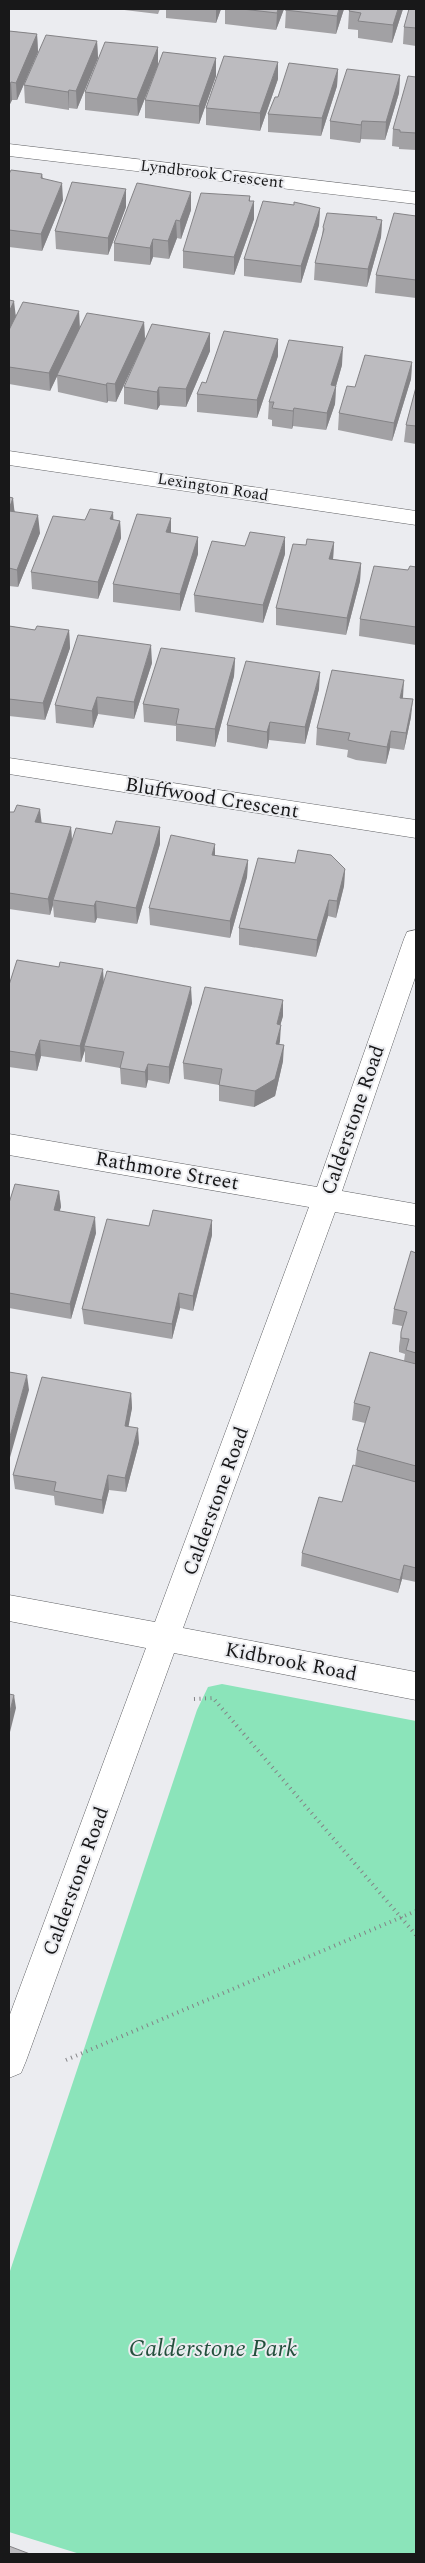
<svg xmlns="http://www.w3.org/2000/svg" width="425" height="2563" font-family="Spectral,serif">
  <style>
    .green { fill: #8be4ba }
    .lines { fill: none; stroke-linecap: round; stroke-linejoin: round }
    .street-casing { stroke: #606164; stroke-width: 1 }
    .path { stroke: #838386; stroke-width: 4; stroke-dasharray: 1 4.5; stroke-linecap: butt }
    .street { fill: #fff; fill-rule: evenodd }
    .wall { fill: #a2a1a4 }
    .shaded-wall { fill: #848386 }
    .building { fill: #bcbbbf; stroke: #848386 }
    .labels { text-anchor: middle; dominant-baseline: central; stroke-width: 4; stroke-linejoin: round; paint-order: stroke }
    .far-street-label { font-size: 16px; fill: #181819; stroke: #ebecf0 }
    .street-label { font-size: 20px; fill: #181819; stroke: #ebecf0 }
    .near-park-label { font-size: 24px; font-style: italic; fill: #234f3c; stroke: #ebecf0 }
  </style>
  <rect width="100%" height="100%" fill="#ebecf0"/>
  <path class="green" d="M222 1684 416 1721V2554H80L9 2532V2274L197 1710 208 1687Z"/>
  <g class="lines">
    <defs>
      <path id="street" d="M9 144 416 192V204L9 156Z
        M9 451 416 511V525L9 465Z
        M9 758 416 820V838L9 774Z
        M416 930V975L342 1191 416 1204V1226L335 1212 183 1628 416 1672V1700L174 1653 26 2061 21 2073 9 2078V2017L146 1648 9 1621V1595L155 1622 309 1207 9 1155V1134L317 1187 404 939 407 932Z"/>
    </defs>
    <use href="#street" class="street-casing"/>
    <path class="path" d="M194 1699 213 1698 416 1935
      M66 2060 416 1911"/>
    <use href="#street" class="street"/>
  </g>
  <path class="wall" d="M116 9H160L158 14Z
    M166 9H221L216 23 166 18Z
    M225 9H284L276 30 225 24Z
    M286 9H344L336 34 285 28Z
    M350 9H403L392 43 358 38V30L348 29 349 11Z
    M416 9V46L403 44 404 27Z
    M9 31 37 34 38 52 17 100H12L10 104H9Z
    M97 41 98 58 77 109 69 108V110L25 103 24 85Z
    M158 47V65L138 116 85 110V92Z
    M216 58V76L199 124 145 118V100Z
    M338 69 337 86 321 136 268 132V114L278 97Z
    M400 75 399 93 385 140 361 139 360 143 330 139V121Z
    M416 77V150L399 149V147L392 146 393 129Z
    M278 79 260 131 206 125V108Z
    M9 174H42L43 178 63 200 42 251 9 247Z
    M250 196V201L254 219 234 275 183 268V251Z
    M126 207 108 255 56 249 55 231Z
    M320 208 319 225 301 283 244 276V259Z
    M191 210 181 239 177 238 169 259 153 257 150 265 114 261V243Z
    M416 216V298L375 293 376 275Z
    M376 219 382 220 381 237 367 287 314 280 315 263 322 237 323 227Z
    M9 300 16 316 80 328 144 322 145 340 116 402 108 401 107 403 58 392 57 376 50 391 9 384Z
    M210 333V351L186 407 160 405 157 410 124 404V387Z
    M278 339V356L257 418 197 412V394L206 383Z
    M412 362 411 379 392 441 338 430 339 413 355 387Z
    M342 365 336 386 335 404 326 430 293 426 292 429 272 426V420L268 419 269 402Z
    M416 387V444L404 442 406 425Z
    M9 497 15 512 40 533 18 587 9 586Z
    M85 520H113L120 521 121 538 98 599 32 589 31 572Z
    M171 533 198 537V554L180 611 113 602V584Z
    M334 542 333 559 361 563 360 581 346 635 276 625V608L306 545Z
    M285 554 263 623 195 612 194 595Z
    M416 567V645L359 636 360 619 408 570Z
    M9 626 35 630H69L70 648 45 720 9 716Z
    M235 658 234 676 215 747 176 741V726L144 722 143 704Z
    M152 663 134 719 98 714 93 728 56 723 55 705Z
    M319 689 305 744 269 740 267 749 227 742V725Z
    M402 698 411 717 404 750 390 748 386 764 356 760 347 757 348 750 316 745 317 728Z
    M9 812 41 823 71 827 72 840 112 834 160 827V844L137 924 97 918 95 923 54 917 53 905 50 915 9 909Z
    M248 860 247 877 230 938 150 925 149 908Z
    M295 863 345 869 344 886 336 918 328 916 316 957 239 945V928Z
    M104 981 192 1003 169 1084 148 1080 146 1088 121 1084 120 1068 85 1062V1050L81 1062 41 1056 37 1071 9 1067V985Z
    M283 1016 280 1025V1041L279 1045 283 1061 275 1096 254 1107 219 1101V1085L184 1079 183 1063Z
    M59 1191 61 1207 59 1211 96 1233 71 1319 9 1308V1203Z
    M149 1226 212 1235 193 1311 180 1308 172 1339 84 1324 82 1309Z
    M416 1253V1582L402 1579 398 1593 301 1566 302 1553 342 1502 355 1466 357 1450 365 1423 352 1420 354 1403 404 1361 405 1354 399 1352V1347L401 1332 402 1326 392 1324 394 1309Z
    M131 1393 132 1408 128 1426 139 1443 126 1492 109 1490 103 1514 55 1505 54 1496 15 1489 13 1475Z"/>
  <path class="shaded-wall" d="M216 9H221L216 23Z
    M278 9H284L276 30 277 13Z
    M339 9H344L336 34 337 16Z
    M398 9H403L392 43 393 25Z
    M37 34 38 52 17 100 16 83Z
    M97 41 98 58 77 109 76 91Z
    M158 47V65L138 116 137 99Z
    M216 58V76L199 124V106Z
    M278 62V79L260 131V113Z
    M338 69 337 86 321 136 322 118Z
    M400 75 399 93 385 140 386 122Z
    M11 82 12 100 10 104 9 86Z
    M69 90V110L68 92Z
    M362 121 361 139 360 143 361 125Z
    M62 183 63 200 42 251 41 234Z
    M126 189V207L108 255V238Z
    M191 192V210L181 239 180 221Z
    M250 196V212L254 201V219L234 275V257Z
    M320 208 319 225 301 283V266Z
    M176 220 177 238 169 259 168 241Z
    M382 220 381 237 367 287 368 269Z
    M153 239V257L150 265V248Z
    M14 301 16 318 9 332V312Z
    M79 311 80 329 50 391 49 373Z
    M144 322 145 340 116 402 115 384Z
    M210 333V351L186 407V389Z
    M278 339V356L257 418V400Z
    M343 347 342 365 336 386 335 404 326 430 327 413 331 385Z
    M412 362 411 379 392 441 394 423Z
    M107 383 108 401 107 403 106 385Z
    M159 387 160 405 157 410V392Z
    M294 408 293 426 292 429 293 411Z
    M13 498 15 516 9 519V509Z
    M113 512 114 530 110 519Z
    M38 515 40 533 18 587 17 570Z
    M171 518V536L166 532Z
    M120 521 121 538 98 599V582Z
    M198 537V554L180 611V594Z
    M285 537V554L263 623V605Z
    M334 542 333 560 329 559Z
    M361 563 360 581 346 635 347 618Z
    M69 630 70 648 45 720 43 703Z
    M151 645 152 663 134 719V702Z
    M235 658 234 676 215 747V729Z
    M320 672 319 689 305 744V727Z
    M404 680 403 697 399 715 400 698Z
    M97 697 98 714 93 728 92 711Z
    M413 699 411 717 404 750 406 733Z
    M270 722 269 740 267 749V732Z
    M391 731 390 748 386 764 387 747Z
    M40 809 42 826 35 822Z
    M71 827 72 844 53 900V905L50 915 48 899Z
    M160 827V844L137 924 136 908Z
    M215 844V861L212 855Z
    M248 860 247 877 230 938V921Z
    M345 869 344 886 336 918 337 901Z
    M329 900 328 916 316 957 317 940Z
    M96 901 97 918 95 923 94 906Z
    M103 969 104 985 84 1046 85 1050 81 1062 80 1046Z
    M191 987 192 1003 169 1084V1067Z
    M283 1000V1016L276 1040 277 1024Z
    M281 1025 280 1041 275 1060 276 1044Z
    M40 1040 41 1056 37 1071 35 1055Z
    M284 1045 283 1061 275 1096 254 1107 255 1091Z
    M148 1064V1080L146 1088 145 1072Z
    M59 1191 61 1207 55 1226 54 1210Z
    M95 1217 96 1233 71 1319 70 1304Z
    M212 1220V1235L193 1311V1296Z
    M179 1293 180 1308 172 1339V1324Z
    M27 1375 29 1390 9 1461V1440Z
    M131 1393 132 1408 126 1440 125 1426Z
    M138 1428 139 1443 126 1492 125 1478Z
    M108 1475 109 1490 103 1514 102 1500Z
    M404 1565 402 1579 398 1593 400 1580Z
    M14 1695 16 1708 9 1736V1715Z"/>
  <path class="building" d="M242 9H278L277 13Z
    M286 9H339L337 16 285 10Z
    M350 9H398L393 25 358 21 361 13 349 11Z
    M409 9H416V28L404 27Z
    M9 31 37 34 16 83 11 82 9 86Z
    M46 35 97 41 76 91 69 90 68 92 24 85Z
    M105 42 158 47 137 99 85 92Z
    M163 52 216 58 199 106 145 100Z
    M224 56 278 62 260 113 206 108Z
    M289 63 338 69 322 118 268 114 275 97H278Z
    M347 69 400 75 386 122 362 121 361 125 330 121Z
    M408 76 416 77V133L400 132V130L393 129Z
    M11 170 42 174 41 178 62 183 41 234 9 230V174Z
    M72 182 126 189 108 238 55 231Z
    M137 183 191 192 180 221 176 220 168 241 153 239 150 248 114 243Z
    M201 193 250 196 249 201H254L234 257 183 251Z
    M263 201 294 205V202L320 208 301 266 244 259Z
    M327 213 377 217 376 219 382 220 368 269 315 263 324 229 323 227Z
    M394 213 416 216V280L376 275Z
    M9 300 14 301 9 312Z
    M23 302 79 311 49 373 9 367V330Z
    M87 313 144 322 115 384 107 383 106 385 57 375Z
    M152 324 210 333 186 389 159 387 157 392 124 387Z
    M224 331 278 339 257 400 197 394 202 382 206 383Z
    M289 340 343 347 331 385 336 386 327 413 294 408 293 411 272 408 274 402H269Z
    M365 355 412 362 394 423 339 413 347 386 355 387Z
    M416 387V426L406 425Z
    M9 497 13 498 9 509Z
    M90 509 113 512 110 519 120 521 98 582 31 572 53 516 85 520Z
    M9 511 38 515 17 570 9 568Z
    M137 514 171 518 166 532 198 537 180 594 113 584Z
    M250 532 285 537 263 605 194 595 212 541 245 546Z
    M307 539 334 542 329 559 361 563 347 618 276 608 293 544 306 545Z
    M374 566 408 570 410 566 416 567V627L360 619Z
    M9 626 35 630 37 626 69 630 43 703 9 699Z
    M78 635 151 645 134 702 97 697 92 711 55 705Z
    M161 648 235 658 215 729 176 724 179 709 143 704Z
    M246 661 320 672 305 727 270 722 267 732 227 725Z
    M332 670 404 680 400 698 413 699 406 733 391 731 387 747 357 742 348 740 350 733 317 728Z
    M17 805 40 809 35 822 71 827 48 899 9 893V812H14Z
    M116 821 160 827 136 908 96 901 94 906 53 900 76 828 112 834Z
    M171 835 215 844 212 855 248 860 230 921 149 908Z
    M298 850 331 855 345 869 337 901 329 900 317 940 239 928 258 858 295 863Z
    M17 960 59 967 60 962 103 969 80 1046 40 1040 35 1055 9 1051V985Z
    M107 971 191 987 169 1067 148 1064 145 1072 120 1068 124 1052 84 1046Z
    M205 987 283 1000 277 1024 281 1025 276 1044 284 1045 275 1079 255 1091 219 1085 222 1069 183 1063Z
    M15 1184 59 1191 54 1210 95 1217 70 1304 9 1293V1203Z
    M153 1210 212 1220 193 1296 179 1293 172 1324 82 1309 107 1219 149 1226Z
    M411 1251 416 1253V1353L406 1350 409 1339 401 1338V1332L407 1312 394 1309Z
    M370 1352 416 1364V1466L357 1450 370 1407 354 1403Z
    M9 1372 27 1375 9 1440Z
    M42 1377 131 1393 125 1426 138 1428 125 1478 108 1475 102 1500 54 1491 56 1482 13 1475Z
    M353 1465 416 1482V1568L404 1565 400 1580 302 1553 319 1497 342 1502Z
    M9 1694 14 1695 9 1715Z
    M9 2546 30 2554H9Z"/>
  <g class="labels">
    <g class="far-street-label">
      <text transform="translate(212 174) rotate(7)">Lyndbrook Crescent</text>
      <text transform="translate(213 487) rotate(9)">Lexington Road</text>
    </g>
    <g class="street-label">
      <text transform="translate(212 798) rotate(9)">Bluffwood Crescent</text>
      <text transform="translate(353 1120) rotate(-71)">Calderstone Road</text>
      <text transform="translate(167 1171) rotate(10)">Rathmore Street</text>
      <text transform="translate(216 1501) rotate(-70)">Calderstone Road</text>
      <text transform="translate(291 1662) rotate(11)">Kidbrook Road</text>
      <text transform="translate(76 1881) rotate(-70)">Calderstone Road</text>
    </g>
    <g class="near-park-label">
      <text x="213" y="2349">Calderstone Park</text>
    </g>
  </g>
  <rect width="425" height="2563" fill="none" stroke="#181819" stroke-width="20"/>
</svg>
